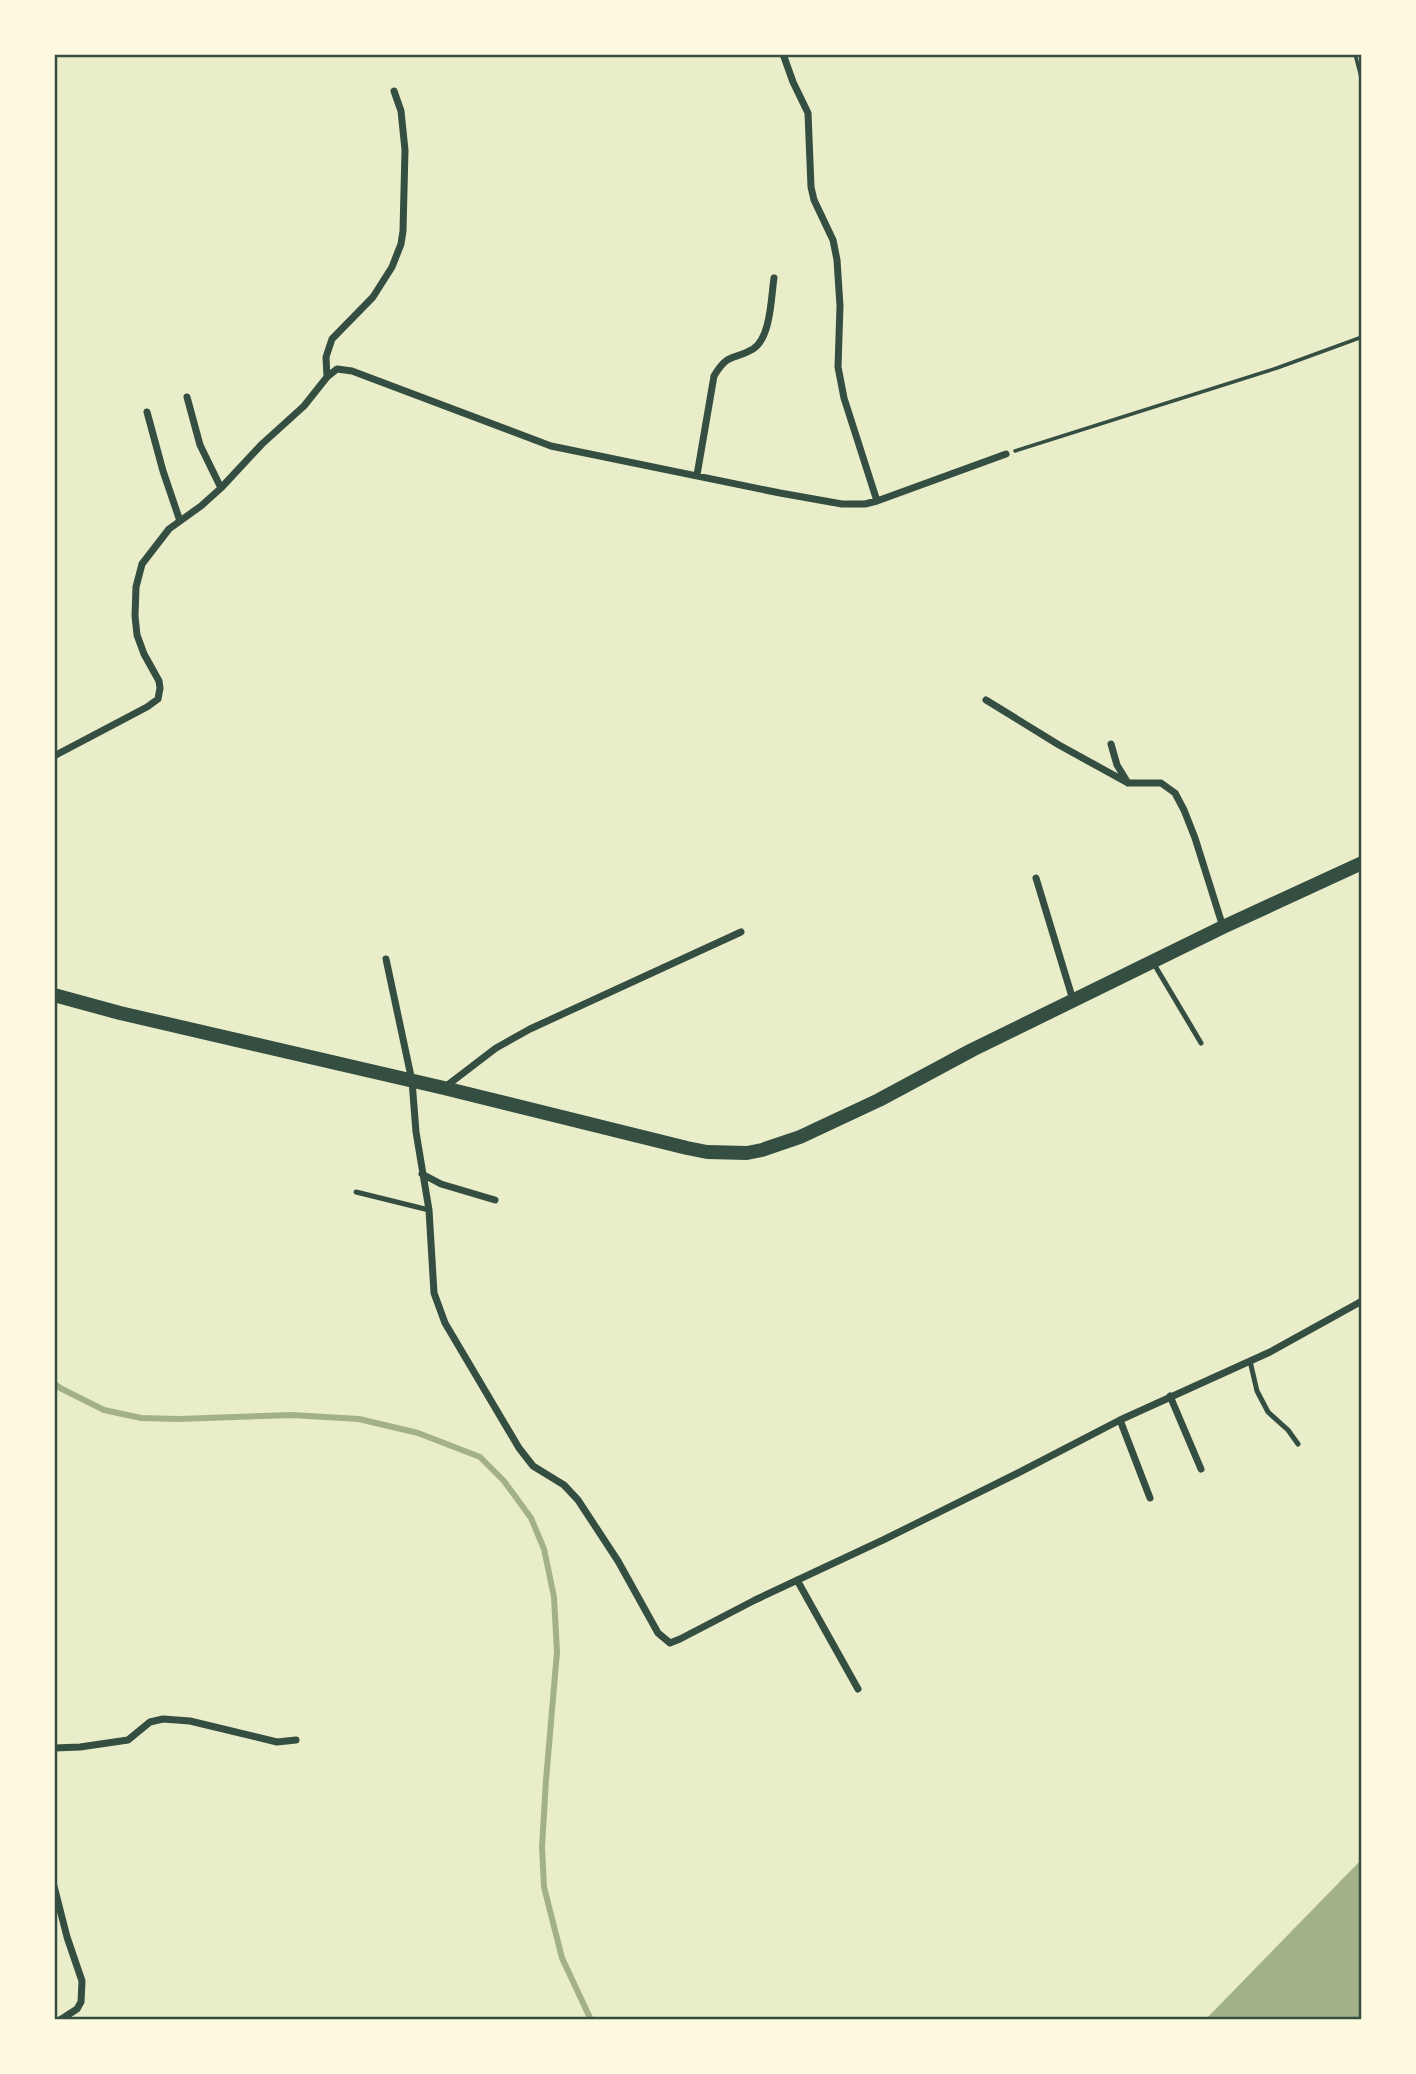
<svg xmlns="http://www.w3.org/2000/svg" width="1416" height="2074" font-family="'Space Grotesk',sans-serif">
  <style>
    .water { fill: #a3b18a }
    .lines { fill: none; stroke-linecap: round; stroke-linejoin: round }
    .stream { stroke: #a3b18a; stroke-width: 6 }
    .path { stroke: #344e41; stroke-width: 3.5 }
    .service { stroke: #344e41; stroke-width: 5 }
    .minor { stroke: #344e41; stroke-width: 7 }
    .secondary { stroke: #344e41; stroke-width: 14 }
    .neatline { fill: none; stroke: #344e41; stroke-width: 2.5 }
  </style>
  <rect width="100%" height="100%" fill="#e9edc9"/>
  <path class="water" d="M1362 1859V2020H1205Z"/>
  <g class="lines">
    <path class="stream" d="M54 1383 60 1388 104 1410 141 1418 179 1419 292 1415 359 1419 418 1433 480 1457 504 1481 531 1518 544 1549 554 1597 557 1652 546 1780 542 1847 544 1887 562 1958 591 2020"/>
    <path class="path" d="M1355 54 1362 81
      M1015 451 1277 368 1362 337"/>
    <path class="service" d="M1154 964 1201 1043
      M356 1192 429 1210
      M1250 1361 1257 1391 1268 1412 1288 1430 1298 1444"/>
    <path class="minor" d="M783 54 793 82 808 113 811 187 814 200 833 240 837 260 840 306 838 367 844 398 877 501
      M327 377 326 357 332 339 373 297 392 267 401 244 403 231 405 150 401 111 394 91
      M187 397 200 445 221 488
      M147 412 163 471 180 521
      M697 475 714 376C728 352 733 361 753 349 771 338 771 297 774 278
      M986 700 1059 745 1128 783H1161L1175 793 1184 810 1195 838 1223 927
      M1111 744 1117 765 1128 783
      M54 756 147 707 158 699 160 688 159 681 144 654 137 635 135 616 136 587 142 564 169 529 201 506 221 488 262 444 304 406 327 377 337 369 352 371 551 446 780 493 842 504H865L877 501 1006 454
      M1036 878 1073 1000
      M386 959 412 1081 416 1132 429 1210 434 1293 445 1323 519 1448 533 1466 564 1485 578 1500 618 1561 658 1633 670 1643 680 1639 755 1600 883 1540 1018 1473 1120 1420 1270 1352 1362 1301
      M445 1087 496 1048 530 1029 741 932
      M422 1174 441 1184 495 1200
      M1170 1396 1201 1469
      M1120 1420 1150 1498
      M797 1580 858 1689
      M54 1748 80 1747 128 1740 150 1722 163 1719 190 1721 277 1742 296 1740
      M54 1886 67 1937 82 1981 81 2002 77 2009 60 2020"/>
    <path class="secondary" d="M54 995 120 1013 444 1088 687 1148 707 1152 747 1153 762 1150 800 1137 879 1100 972 1050 1223 927 1362 863"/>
  </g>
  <rect width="1416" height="2074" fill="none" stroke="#fefae0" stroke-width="112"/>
  <rect x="56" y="56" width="1304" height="1962" class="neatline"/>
</svg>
